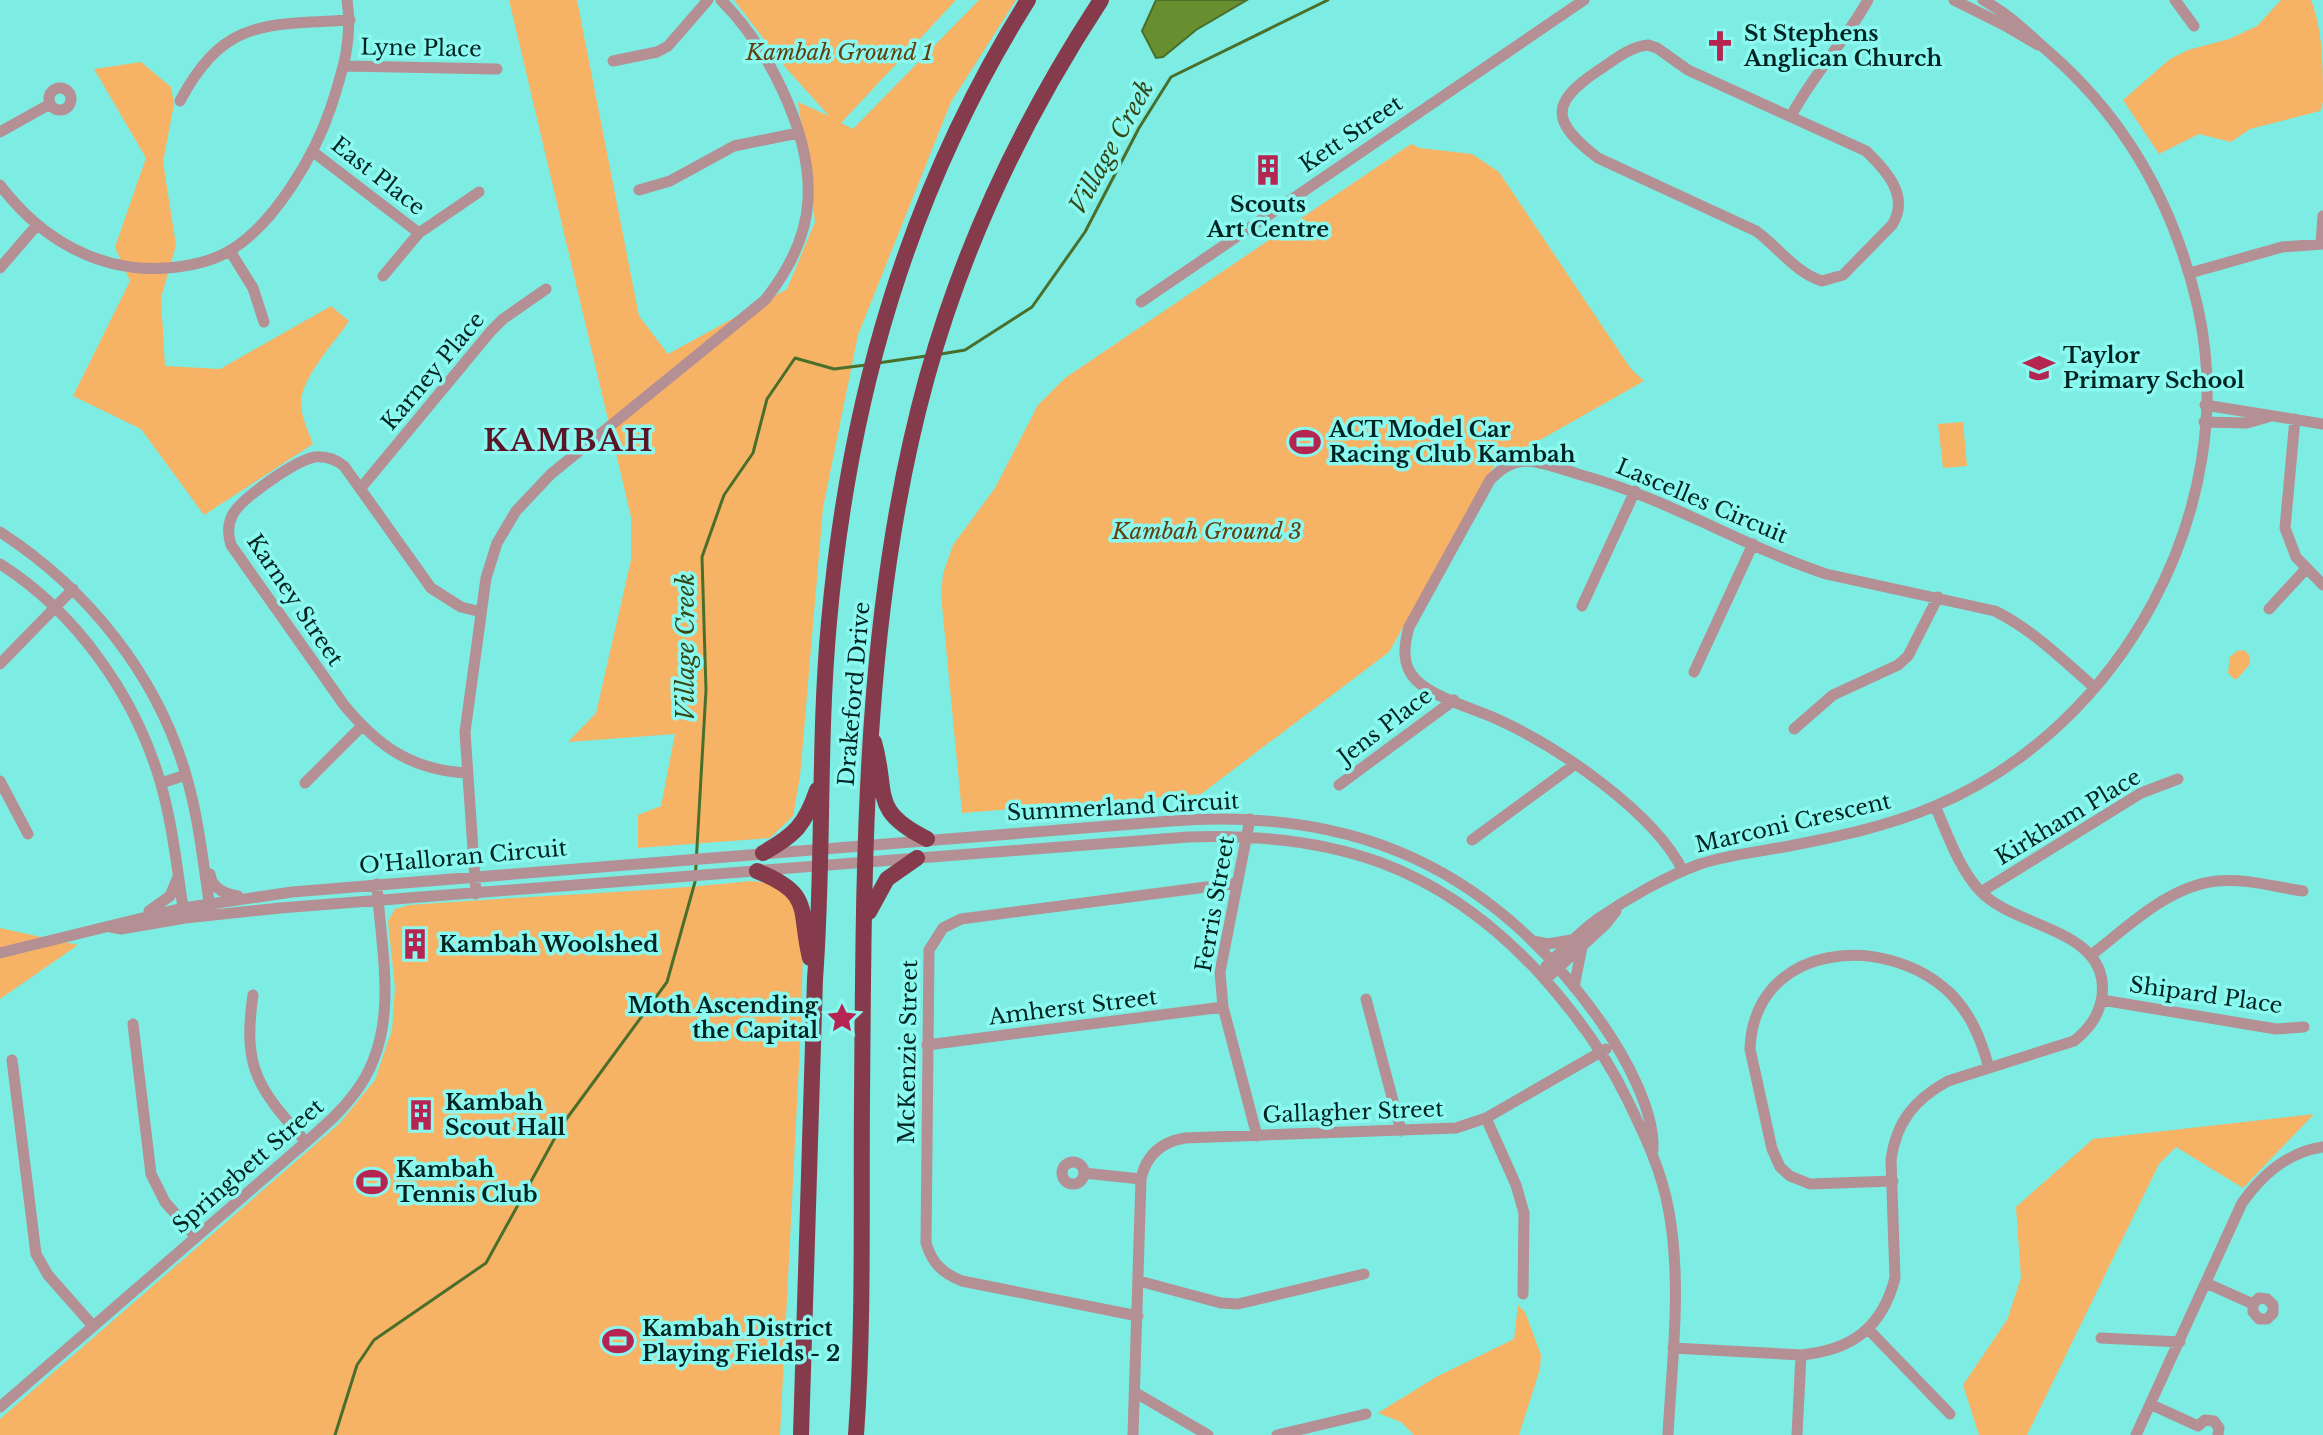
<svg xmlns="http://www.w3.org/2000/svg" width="2323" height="1435" font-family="'Libre Baskerville',serif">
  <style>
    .green { fill: #f7b365 }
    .water { fill: #688f2f; stroke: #496f2b; stroke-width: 2 }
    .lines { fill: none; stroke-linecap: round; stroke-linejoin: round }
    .stream { stroke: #496f2b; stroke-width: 3 }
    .minor { stroke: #b48f94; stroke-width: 11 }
    .highway { stroke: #853b4b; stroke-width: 16 }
    .labels { text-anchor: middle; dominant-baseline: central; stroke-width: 7; stroke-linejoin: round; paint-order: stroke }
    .poi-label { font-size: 22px; font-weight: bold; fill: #002422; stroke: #8bf9f0; text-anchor: start }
    .street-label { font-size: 22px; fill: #002422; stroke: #8bf9f0 }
    .park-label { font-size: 22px; font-style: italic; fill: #633f0f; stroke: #8bf9f0 }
    .water-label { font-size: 24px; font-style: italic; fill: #364a19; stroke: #8bf9f0 }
    .district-label { font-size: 30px; font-weight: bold; letter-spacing: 2px; fill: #5a1628; stroke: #8bf9f0 }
  </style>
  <rect width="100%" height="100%" fill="#7dece3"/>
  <path class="green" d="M509 0H577L639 316 668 354 787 289 815 222 798 102 829 116 786 68 734 0H956L841 123 853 129 979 0H1016L951 102 858 335 823 508 800 777 793 816 770 838 638 848V815L661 806 675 734 568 742 596 713 631 560V517Z
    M2281 0H2311C2323 31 2323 68 2323 102L2320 111 2250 129 2231 142 2199 134 2159 154 2123 100 2170 59 2188 50 2229 39 2257 26Z
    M141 62 171 87 174 104 163 162 176 245 161 298 165 366 220 369 331 306 349 321C335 342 302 377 301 402 301 417 308 430 313 444L204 515 141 429 73 396 130 281 115 247 146 158 94 69Z
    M1411 144 1420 148 1472 154 1499 172 1631 369 1644 381 1494 466 1389 652 1201 794 962 813 941 595 943 574 953 545 995 488 1038 405 1065 378Z
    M1963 422 1967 466 1943 468 1938 424Z
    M2244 650 2250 656V664L2237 679H2234L2228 673 2230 657 2237 651Z
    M751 881 769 883 791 897 803 947 801 1026 780 1435H0V1419L340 1123 375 1080 392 1030 395 987 388 921 395 909 409 905C523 896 637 893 751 881Z
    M0 928 78 945 0 999Z
    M2314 1114 2243 1188 2176 1147 2159 1164 2027 1435H1979L1963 1385 2007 1320 2021 1278 2016 1207 2093 1139Z
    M1518 1305 1525 1312 1541 1355 1540 1369 1519 1435H1414L1401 1422 1378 1413 1436 1377 1514 1339Z"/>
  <path class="water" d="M1156 0H1247L1196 30 1163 57 1156 58 1142 31Z"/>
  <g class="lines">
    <path class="stream" d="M941 354 965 350 1032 307 1085 232 1139 128 1171 77 1328 0
      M878 363 926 356
      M335 1435 357 1365 374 1340 486 1263 562 1125 667 982 695 882 706 690 702 557 724 495 753 453 767 399 795 358 834 369 866 365"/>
    <path class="minor" d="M1954 0 2004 25 2038 45
      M2175 0 2194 26
      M1648 45 1657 48 1688 70 1866 151C1887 171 1910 197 1892 225L1843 275 1822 281C1797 274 1777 246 1756 231L1598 158C1551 122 1549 103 1599 70 1614 60 1629 47 1648 45Z
      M613 61 657 52 668 46 708 0
      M345 66 497 69
      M49 99a11 11 0 1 1 22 0a11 11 0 1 1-22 0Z
      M180 101C224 18 266 25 350 20
      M1791 116C1813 75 1845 41 1868 0
      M0 132 50 104
      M312 151 419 233
      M0 185C41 239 99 273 167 268 190 266 212 262 231 250 275 223 315 155 331 107 343 70 353 39 347 0
      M639 190 670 181 734 146 798 133
      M2321 244 2323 216
      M230 251 253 288 264 322
      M0 268 37 225
      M2190 273 2282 247 2323 244
      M383 276 419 233 479 192
      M1141 302 1584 0
      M2205 405 2323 424
      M2295 419 2285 528 2296 557 2323 585
      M2204 422 2247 423 2268 417
      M360 489 491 331 503 319 546 289
      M0 532C87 588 157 675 186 775 199 819 203 863 210 908
      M0 564C76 612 135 696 160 781 173 825 177 870 184 914
      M1582 606 1635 491
      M2269 609 2306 569
      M0 664 73 589
      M1694 672 1753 544
      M1794 729 1833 695 1898 665 1908 656 1938 597
      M467 773C411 770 378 746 344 705L231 545C228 534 227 525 233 514 242 498 296 460 315 457 326 456 335 459 344 466L431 588 461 607 481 612
      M0 781 28 834
      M161 783 186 775
      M305 783 362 726
      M1339 785 1454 700
      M1250 819 1220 972 1223 1007 1257 1136
      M1472 840 1574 765
      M1683 871C1654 812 1558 747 1499 720 1475 709 1434 698 1416 680 1401 665 1404 645 1409 627L1490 480C1500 470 1511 461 1527 461 1544 462 1564 470 1581 475 1667 498 1742 546 1826 574L1995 611C2033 630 2063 660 2095 688
      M210 874C212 889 225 894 238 896
      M1981 892 2141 793 2178 779
      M476 894 465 732 486 578 497 543 516 511 551 474 765 300C788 271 806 238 808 200 812 133 767 46 721 0
      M149 911 170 896 178 877
      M111 927 121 929 185 918 280 908 1188 837C1334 832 1440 865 1541 975 1575 1013 1605 1053 1627 1099 1645 1136 1662 1171 1669 1212 1682 1285 1672 1361 1668 1435
      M1533 941 1548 944 1571 940
      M0 953 183 908 292 892 1171 821C1357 807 1493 869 1601 1022 1624 1055 1655 1110 1653 1150
      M2091 955C2128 927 2168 886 2217 881 2245 878 2275 887 2303 891
      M1546 966C1563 950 1580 931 1599 918 1628 898 1667 876 1700 864 1727 855 1756 852 1784 847 1836 837 1886 827 1935 806 2122 727 2242 508 2198 308 2175 207 2128 121 2050 53 2026 32 2012 16 1983 0
      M1545 980 1605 925 1616 911
      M1574 987 1582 947
      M253 995C242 1070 259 1089 306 1142
      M1366 999 1401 1131
      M2102 1000 2276 1029 2304 1027
      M133 1024 151 1174 165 1202 196 1237
      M927 1045 1223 1007
      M12 1060 36 1254 48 1275 93 1326
      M1486 1118 1516 1185 1524 1213 1523 1294
      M1062 1173a11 11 0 1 1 22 0a11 11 0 1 1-22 0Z
      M1084 1173 1141 1179
      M1893 1181 1810 1184 1790 1176 1780 1167 1772 1149 1750 1049C1754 943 1885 931 1950 993 1971 1014 1981 1039 1989 1068
      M1139 1281 1221 1303 1238 1304 1364 1274
      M2206 1283 2253 1304 2259 1298 2267 1299 2273 1305V1313L2267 1319H2259L2253 1312V1304
      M1138 1316 962 1281C942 1273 932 1263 926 1243L929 950 943 928 961 919 1237 883
      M1868 1329 1950 1414
      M2101 1338 2180 1342
      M1673 1348 1801 1355C1852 1350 1882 1328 1895 1278L1891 1160C1896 1122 1915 1099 1948 1081L2074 1041C2089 1029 2099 1016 2102 996 2110 929 2017 929 1981 892 1959 869 1948 835 1935 806
      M1136 1393 1208 1435
      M2152 1405 2198 1426
      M0 1407 306 1142C323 1127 340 1113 354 1094 402 1033 381 955 377 884
      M2198 1426 2205 1420 2214 1421 2219 1428 2218 1435
      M1133 1435 1141 1179C1146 1155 1161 1142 1185 1138L1456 1128 1486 1118 1606 1049
      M1277 1435 1366 1414
      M1797 1435 1801 1355
      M2136 1435 2242 1203C2262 1175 2287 1152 2323 1147"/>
    <path class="highway" d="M874 742C889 794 869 810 927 839
      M763 853C795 835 805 825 817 790
      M757 871C814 894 798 909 810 958
      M869 912 887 879 917 858
      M801 1435 815 979C824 860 818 741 829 622 849 398 908 191 1028 0
      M856 1435C864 1324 861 1212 862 1100 864 859 862 612 927 377 964 243 1025 116 1101 0"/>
  </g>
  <defs>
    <symbol id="church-bare" viewBox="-9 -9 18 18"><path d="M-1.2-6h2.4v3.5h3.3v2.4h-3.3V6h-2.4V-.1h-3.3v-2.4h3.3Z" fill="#b52551" stroke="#8bf9f0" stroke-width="2.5" paint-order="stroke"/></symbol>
    <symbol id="building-bare" viewBox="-9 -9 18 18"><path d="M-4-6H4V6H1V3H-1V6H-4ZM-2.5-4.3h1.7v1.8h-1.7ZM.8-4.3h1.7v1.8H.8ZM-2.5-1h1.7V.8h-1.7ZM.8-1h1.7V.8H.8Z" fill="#b52551" stroke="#8bf9f0" stroke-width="2.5" paint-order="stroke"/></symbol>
    <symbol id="school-bare" viewBox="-9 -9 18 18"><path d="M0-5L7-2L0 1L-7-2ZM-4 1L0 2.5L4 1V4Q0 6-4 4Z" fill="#b52551" stroke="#8bf9f0" stroke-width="2.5" paint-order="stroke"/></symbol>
    <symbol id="stadium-bare" viewBox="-9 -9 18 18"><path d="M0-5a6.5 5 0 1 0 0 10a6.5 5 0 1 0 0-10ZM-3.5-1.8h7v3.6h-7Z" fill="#b52551" stroke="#8bf9f0" stroke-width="2.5" paint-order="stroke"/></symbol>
    <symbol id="sight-bare" viewBox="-9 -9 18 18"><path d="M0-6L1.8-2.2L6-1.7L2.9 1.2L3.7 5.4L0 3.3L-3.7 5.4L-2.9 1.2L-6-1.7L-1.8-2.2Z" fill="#b52551" stroke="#8bf9f0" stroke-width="2.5" paint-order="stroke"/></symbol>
  </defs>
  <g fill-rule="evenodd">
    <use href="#church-bare" x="1698" y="24" width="44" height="44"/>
    <use href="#building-bare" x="1246" y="148" width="44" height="44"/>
    <use href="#school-bare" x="2017" y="346" width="44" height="44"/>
    <use href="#stadium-bare" x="1283" y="420" width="44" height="44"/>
    <use href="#building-bare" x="393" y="922" width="44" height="44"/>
    <use href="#sight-bare" x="820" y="996" width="44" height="44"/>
    <use href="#building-bare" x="399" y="1093" width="44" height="44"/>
    <use href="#stadium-bare" x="350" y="1160" width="44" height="44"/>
    <use href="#stadium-bare" x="596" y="1319" width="44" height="44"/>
  </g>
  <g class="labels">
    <g class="poi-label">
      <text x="1744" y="33">St Stephens<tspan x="1744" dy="25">Anglican Church</tspan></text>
      <text x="1268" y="204" text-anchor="middle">Scouts<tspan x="1268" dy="25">Art Centre</tspan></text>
      <text x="2063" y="355">Taylor<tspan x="2063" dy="25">Primary School</tspan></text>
      <text x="1329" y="429">ACT Model Car<tspan x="1329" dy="25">Racing Club Kambah</tspan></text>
      <text x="439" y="944">Kambah Woolshed</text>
      <text x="818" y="1005" text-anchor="end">Moth Ascending<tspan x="818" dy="25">the Capital</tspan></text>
      <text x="445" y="1102">Kambah<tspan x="445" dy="25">Scout Hall</tspan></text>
      <text x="396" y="1169">Kambah<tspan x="396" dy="25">Tennis Club</tspan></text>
      <text x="642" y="1328">Kambah District<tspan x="642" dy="25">Playing Fields - 2</tspan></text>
    </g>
    <g class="street-label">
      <text transform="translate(421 48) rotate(1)">Lyne Place</text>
      <text transform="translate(1351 134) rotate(-34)">Kett Street</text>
      <text transform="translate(378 176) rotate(38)">East Place</text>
      <text transform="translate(433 371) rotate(-50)">Karney Place</text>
      <text transform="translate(1702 501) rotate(23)">Lascelles Circuit</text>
      <text transform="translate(295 600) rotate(56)">Karney Street</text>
      <text transform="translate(854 694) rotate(-85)">Drakeford Drive</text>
      <text transform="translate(1385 726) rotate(-37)">Jens Place</text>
      <text transform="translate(1123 807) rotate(-3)">Summerland Circuit</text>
      <text transform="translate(2068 817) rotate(-31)">Kirkham Place</text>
      <text transform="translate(1793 823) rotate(-13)">Marconi Crescent</text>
      <text transform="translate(463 857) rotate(-5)">O'Halloran Circuit</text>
      <text transform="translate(1215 904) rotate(-80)">Ferris Street</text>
      <text transform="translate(2206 995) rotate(8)">Shipard Place</text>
      <text transform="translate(1073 1007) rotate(-7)">Amherst Street</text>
      <text transform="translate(908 1052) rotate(-89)">McKenzie Street</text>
      <text transform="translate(1353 1112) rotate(-2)">Gallagher Street</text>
      <text transform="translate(248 1166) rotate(-41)">Springbett Street</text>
    </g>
    <g class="park-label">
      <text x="839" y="52">Kambah Ground 1</text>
      <text x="1207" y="531">Kambah Ground 3</text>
    </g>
    <g class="water-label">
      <text transform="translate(1111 147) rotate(-61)">Village Creek</text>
      <text transform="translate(685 647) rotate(-90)">Village Creek</text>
    </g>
    <g class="district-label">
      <text x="569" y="440">KAMBAH</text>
    </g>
  </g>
</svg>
